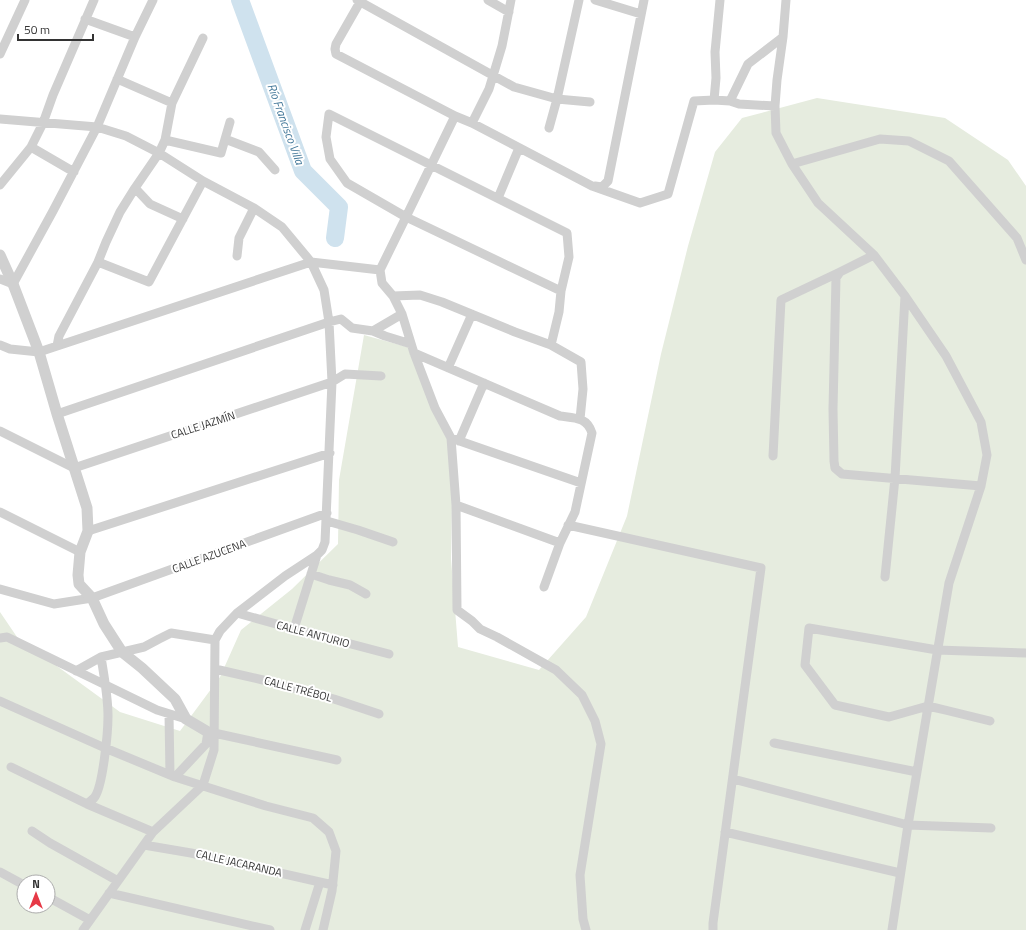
<svg xmlns="http://www.w3.org/2000/svg" width="1026" height="930" font-family="'Titillium Web',sans-serif">
  <style>
    .grass { fill: #e6ecdf; fill-rule: evenodd }
    .lines { fill: none; stroke-linecap: round; stroke-linejoin: round }
    .river { stroke: #cfe2ee; stroke-width: 18 }
    .minor { stroke: #d0d0d0; stroke-width: 9 }
    .tertiary { stroke: #d0d0d0; stroke-width: 11 }
    .labels { text-anchor: middle; dominant-baseline: central; stroke-width: 4; stroke-linejoin: round; paint-order: stroke }
    .street-label { font-size: 11px; fill: #333; stroke: #fff }
    .water-label { font-size: 12px; font-style: italic; fill: #3f7597; stroke: #fff }
  </style>
  <rect width="100%" height="100%" fill="#fff"/>
  <path class="grass" d="M817 98 945 118 1008 160 1026 186V930H0V612L17 637 120 712 180 731 220 677 241 630 292 589 338 544 339 480 364 335 418 350 435 406 451 442 452 502 451 559 458 647 539 670 586 617 627 516 661 354 688 246 715 152 742 118ZM24 882H48V906H24Z"/>
  <g class="lines">
    <path class="river" d="M240 0 303 171 339 207 335 238"/>
    <path class="minor" d="M357 0 514 87 557 99 590 102
      M488 0 509 12
      M595 0 641 14
      M786 0 783 37 777 80 775 106 776 133 792 164 818 203 874 255 905 296 946 356 981 422 987 455 981 486 949 583 908 825 892 930
      M360 2 336 44 335 49 336 54 455 116 472 123 592 186 640 203 668 194 694 101 714 100 730 101 748 64 783 37
      M85 19 135 37
      M0 54 25 0
      M117 79 172 103
      M714 100 716 78 715 52 720 0
      M730 101 739 104 775 106
      M455 116 406 217 380 270 382 283 393 296 402 314 414 353 435 408 451 438 456 505 457 610 472 621 480 629 497 637 556 670 582 695 595 721 601 744 580 875 583 919 586 930
      M0 119 97 127 126 136 159 153 203 181 254 208 282 227 311 262 324 290 329 322 332 382 325 542 322 550 317 555 285 576 237 613 220 631 215 640 214 750 203 785 153 832 83 930
      M472 123 489 89 502 46 511 0
      M549 128 557 99 579 0
      M225 139 259 152 275 170
      M165 140 221 153 230 122
      M31 147 74 172
      M792 164 880 139 909 141 949 161 1017 238 1026 260
      M0 185 31 147 43 123 53 95 94 0
      M595 186 602 187 608 181 644 0
      M135 188 150 204 183 219
      M498 198 519 148
      M874 255 840 272 836 278 833 409 834 461 835 468 842 474 981 486
      M237 256 239 238 254 208
      M98 262 149 282 203 181
      M0 279 13 284 53 211 97 127 135 37 153 0
      M393 296 420 295 442 302 515 332 551 345 581 362 583 389 580 419
      M373 331 402 314
      M0 345 10 349 39 352 311 262 380 270
      M551 345 559 312 561 291 569 257 567 233 329 114 326 137 330 159 347 183 406 217 561 291
      M57 346 59 336 98 262 106 242 120 212 135 188 159 153 165 140 172 103 203 38
      M414 353 560 416C575 418 587 417 592 433L575 512 560 543 544 587
      M448 368 472 314
      M57 414 329 322 341 319 352 328 373 331 385 336 411 344
      M0 431 74 468 332 382 345 374 381 376
      M451 438 581 483
      M459 441 484 383
      M773 456 781 300 840 272
      M456 505 560 543
      M0 512 80 552
      M327 521 358 530 393 542
      M568 525 761 568 713 923V930
      M88 531 330 453
      M311 574 329 580 350 585 366 594
      M885 577 895 478 905 296
      M0 589 54 604 92 598 327 513
      M237 613 294 629 389 654
      M294 629 317 555
      M0 638 7 637 157 710 186 719
      M215 669 263 680 334 699 379 714
      M76 671 101 657 144 647 159 639 171 633 215 640
      M0 701 105 748 175 777 266 806 313 818 329 832 336 851 332 891 323 930
      M169 714 170 775
      M990 721 945 710 928 706 889 717 835 705 805 665 809 628 937 650 1026 653
      M214 733 337 760
      M774 743 917 772
      M11 767 87 804 153 832
      M175 777 206 744 208 732
      M733 779 908 825 991 828
      M87 804C89 802 92 800 94 798 103 788 108 731 108 716 108 696 104 676 101 657
      M32 831 50 843 118 881
      M725 832 900 873
      M144 845 191 853 333 885
      M0 872 24 885
      M109 893 270 930
      M48 897 90 920
      M305 930 320 882"/>
    <path class="tertiary" d="M0 255 13 284 39 352 57 414 87 508 88 531 80 552 78 575 79 584 92 598 104 624 122 652 142 668 175 699 186 719 208 732 214 733"/>
  </g>
  <g class="labels">
    <g class="street-label">
      <text transform="translate(203 425) rotate(-18)">CALLE JAZMÍN</text>
      <text transform="translate(209 556) rotate(-20)">CALLE AZUCENA</text>
      <text transform="translate(313 634) rotate(15)">CALLE ANTURIO</text>
      <text transform="translate(298 689) rotate(15)">CALLE TRÉBOL</text>
      <text transform="translate(239 863) rotate(13)">CALLE JACARANDA</text>
    </g>
    <g class="water-label">
      <text transform="translate(286 124) rotate(70)">Río Francisco Villa</text>
    </g>
  </g>
  <g transform="translate(36 894)"><circle r="19" fill="#ffffff" stroke="#adadad"/>
  <path d="M0-3L7 15L0 10L-7 15Z" fill="#e63946"/>
  <text y="-6" font-size="11" font-weight="bold" text-anchor="middle" fill="#333333">N</text>
  </g>
  <path d="M18 34v6h75v-6" fill="none" stroke="#333333" stroke-width="2"/>
  <text x="24" y="34" font-size="12" fill="#333333" stroke="#ffffff" stroke-width="3" paint-order="stroke">50 m</text>
</svg>
